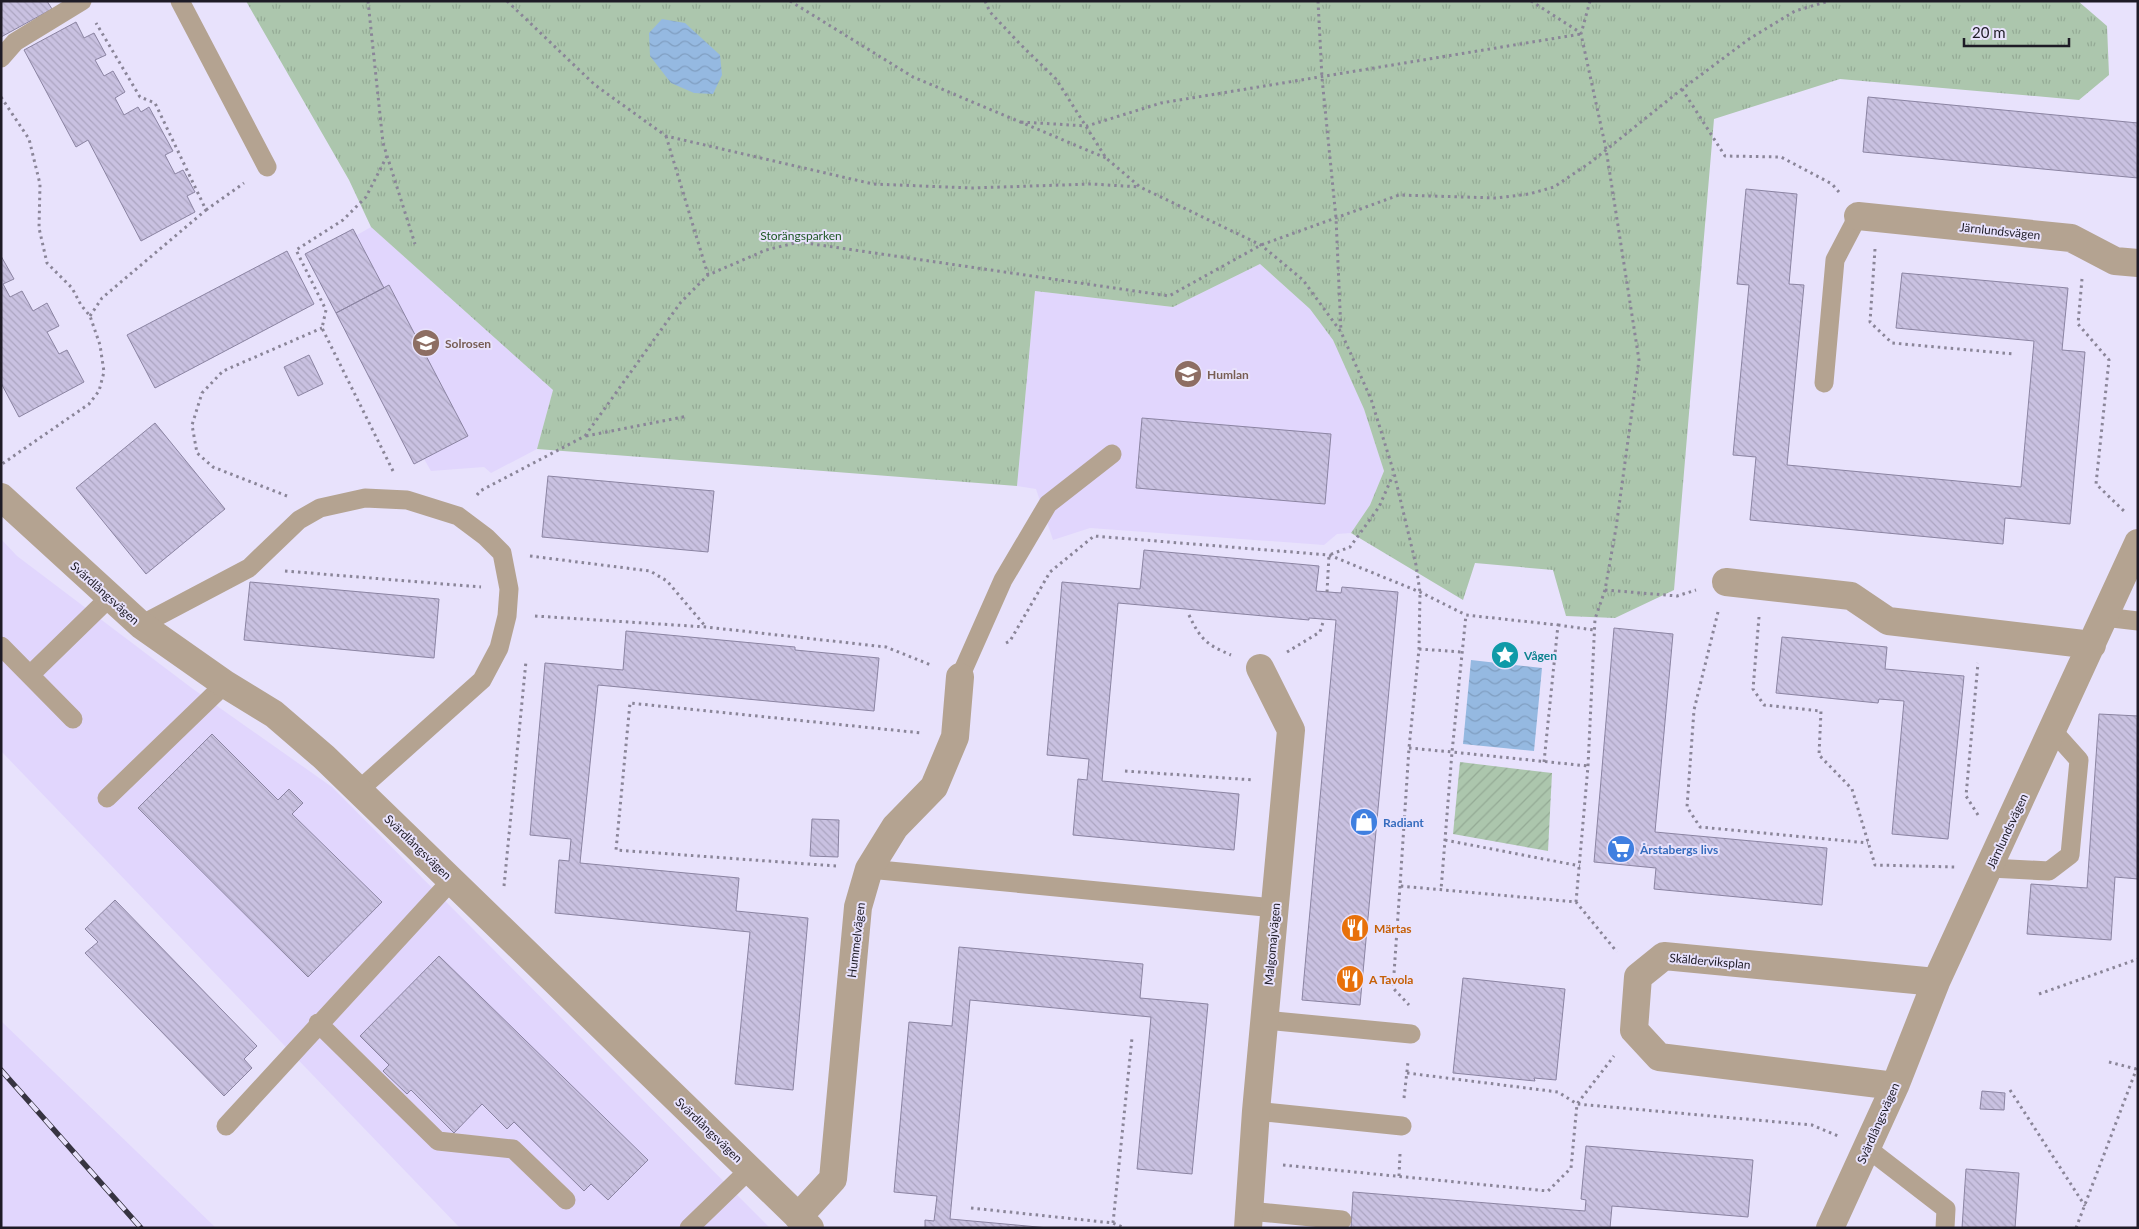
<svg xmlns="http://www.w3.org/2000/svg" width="2139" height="1229" font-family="Lato,sans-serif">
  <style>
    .built { fill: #e1d6fd }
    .park { fill: url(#park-tufts) }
    .garden { fill: url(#garden-furrows) }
    .water { fill: url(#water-waves) }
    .building { fill: url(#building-back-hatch); stroke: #8b84a2 }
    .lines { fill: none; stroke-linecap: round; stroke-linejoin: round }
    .path { stroke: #8a8598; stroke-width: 3; stroke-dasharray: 2.5 4; stroke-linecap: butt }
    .service { stroke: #b4a391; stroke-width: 19 }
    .minor { stroke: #b4a391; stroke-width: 28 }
    .rail-casing { stroke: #373441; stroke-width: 5.5 }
    .rail { stroke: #e8e2fc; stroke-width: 4; stroke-dasharray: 11; stroke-linecap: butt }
    .labels { text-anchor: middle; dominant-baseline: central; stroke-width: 4; stroke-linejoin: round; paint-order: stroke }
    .street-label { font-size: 12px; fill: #1e1b26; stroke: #e8e2fc }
    .park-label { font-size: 12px; fill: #1f5825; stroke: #e8e2fc }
    .education-label { font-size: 12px; font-weight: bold; fill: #785e54; stroke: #e8e2fc; text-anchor: start }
    .culture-label { font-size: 12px; font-weight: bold; fill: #0d838f; stroke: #e8e2fc; text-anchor: start }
    .shop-label { font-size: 12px; font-weight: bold; fill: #366cbe; stroke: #e8e2fc; text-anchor: start }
    .food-label { font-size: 12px; font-weight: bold; fill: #c56008; stroke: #e8e2fc; text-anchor: start }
  </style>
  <defs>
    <pattern id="park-tufts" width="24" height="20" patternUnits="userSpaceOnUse" patternTransform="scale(1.25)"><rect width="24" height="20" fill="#acc6ad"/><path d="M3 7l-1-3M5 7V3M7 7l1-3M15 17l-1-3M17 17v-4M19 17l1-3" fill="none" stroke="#94aa95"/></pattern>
    <pattern id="garden-furrows" width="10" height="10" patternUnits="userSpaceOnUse" patternTransform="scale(1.25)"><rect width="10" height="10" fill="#acc6ad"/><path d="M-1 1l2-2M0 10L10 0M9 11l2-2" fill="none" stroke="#94aa95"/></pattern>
    <pattern id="water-waves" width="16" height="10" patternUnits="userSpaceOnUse" patternTransform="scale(1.25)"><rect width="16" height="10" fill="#95b9e1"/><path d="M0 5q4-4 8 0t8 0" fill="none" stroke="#809ec1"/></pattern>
    <pattern id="building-back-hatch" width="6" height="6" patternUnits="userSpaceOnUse" patternTransform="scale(1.25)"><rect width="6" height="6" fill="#c9c1e1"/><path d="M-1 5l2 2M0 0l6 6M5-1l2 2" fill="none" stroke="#aca5c1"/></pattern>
  </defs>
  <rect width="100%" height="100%" fill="#e8e2fc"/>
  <path class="built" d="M371 227 553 390 537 449 491 473 484 467 431 471 424 459 414 464 305 254 353 229 357 235Z
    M1260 264 1310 309 1333 340 1364 408 1384 471 1370 505 1351 533 1337 534 1324 545 1090 528 1053 540 1036 489 1017 486 1035 291 1173 307Z
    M1 539 17 556 193 689 332 787 770 1228H460L1 751Z
    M1 1021 216 1228H1Z"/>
  <path class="park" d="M246 1H2078L2107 26 2109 75 2079 100 1840 79 1714 119 1674 590 1615 618 1566 616 1553 570 1475 563 1463 600 1351 533 1370 505 1384 471 1364 409 1333 340 1310 309 1260 264 1173 307 1035 291 1017 486 537 449 553 390 371 227 349 180Z"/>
  <path class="garden" d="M1460 762 1552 773 1548 851 1453 834Z"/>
  <path class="water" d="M662 19 685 23 720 55 722 75 713 94 694 93 671 83 650 56 649 33Z
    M1471 660 1542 668 1534 751 1463 744Z"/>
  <path class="building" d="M1 1H47L52 9 1 37Z
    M76 22 84 38 94 33 106 55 95 60 104 76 113 71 125 92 115 98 124 115 138 107 141 112 149 107 173 151 165 155 175 174 183 170 195 192 187 196 195 212 141 241 88 140 76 147 24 50Z
    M1868 97 2138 123V178L1863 152Z
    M1746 189 1797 194 1789 284 1804 285 1787 465 2021 487 2034 341 1896 328 1902 273 2068 288 2062 350 2085 352 2070 524 2005 518 2003 544 1750 520 1756 457 1733 455 1749 285 1737 284Z
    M353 229 384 288 336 313 305 254Z
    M287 251 314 304 155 388 127 335Z
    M1 256 14 279 3 284 10 297 22 291 33 311 47 303 59 326 47 332 59 354 67 350 84 382 19 417 1 383Z
    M389 285 468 436 414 464 336 313Z
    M309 355 323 384 298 396 284 367Z
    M1142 418 1331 434 1325 504 1136 488Z
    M155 423 225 509 146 574 76 488Z
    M548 476 714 491 708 552 542 537Z
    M1144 550 1319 566 1316 591 1341 593 1342 587 1398 592 1360 1005 1302 1000 1336 620 1309 618V620L1118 603 1102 781 1239 794 1234 850 1073 835 1078 779 1087 780 1089 759 1047 755 1062 582 1140 589Z
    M250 582 439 599 434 658 244 640Z
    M1614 628 1673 634 1655 832 1827 848 1822 905 1654 889 1656 868 1594 862Z
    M626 631 795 647V650L879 658 874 711 598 685 580 863 739 878 736 911 808 918 793 1090 735 1084 750 932 555 913 559 860 569 861 571 839 530 835 545 663 623 670Z
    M1782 637 1887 647 1885 669 1964 676 1948 839 1892 834 1904 701 1879 699 1878 703 1776 693Z
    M2099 714 2138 716V879L2115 877 2111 940 2027 934 2031 884 2087 888Z
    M212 734 278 800 289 789 303 803 292 814 382 902 308 977 138 808Z
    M812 819 839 820 838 857 810 856Z
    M115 900 257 1046 244 1059 252 1068 224 1096 85 953 98 942 85 929Z
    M959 947 1143 964 1140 998 1208 1004 1192 1174 1137 1169 1151 1017 970 1000 950 1219 1049 1228H925V1220L934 1221 937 1196 894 1192 909 1022 952 1026Z
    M439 956 648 1160 608 1200 591 1184 584 1191 514 1122 507 1129 482 1104 454 1133 411 1090 407 1094 383 1071 389 1065 360 1036Z
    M1463 978 1565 989 1556 1080 1534 1078 1535 1081 1453 1073Z
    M1982 1091 2005 1093 2004 1110 1980 1109Z
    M1586 1146 1753 1160 1748 1217 1612 1206 1610 1228H1351L1353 1192 1585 1211 1586 1200 1581 1199Z
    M1966 1169 2019 1173 2015 1228H1962Z"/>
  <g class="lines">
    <path class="path" d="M368 1 383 143 415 244
      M507 1 595 85 666 136 873 184 972 188 1092 184 1140 187
      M790 1 913 77 1106 158
      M985 1 990 12 1020 44 1056 79 1106 158 1140 187 1261 245 1303 280 1341 332 1371 399 1394 473 1416 565 1420 592 1419 649 1409 748 1400 886 1576 902 1617 952
      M1318 1 1322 78 1336 218 1341 332
      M1531 1 1581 33
      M1682 89 1725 156 1781 157 1832 184 1839 192
      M1 97 29 139 40 184 39 228 47 263 72 288 81 305 90 316 100 345 104 372 99 391 89 404 2 464
      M1021 122 1087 126 1161 103 1581 34
      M666 136 708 275
      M387 156 366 197 343 220 296 250 326 310 322 328 393 471
      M206 210 244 183
      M1875 249 1870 322 1892 343 2014 354
      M2082 279 2078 324 2109 360 2096 484 2126 513
      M90 316 102 298 206 210 155 103 140 97 96 23
      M586 436 688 416
      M477 495 480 491 585 436 681 302 708 275 766 250 799 242 1169 296 1261 245 1399 195 1496 198 1529 194 1554 187 1591 162 1682 89 1749 39 1795 11 1829 1
      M287 496 213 467 197 453 192 425 202 393 223 371 322 328
      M530 556 650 571 667 581 706 627
      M285 571 481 587
      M1605 590 1677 596 1696 590
      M1327 592 1329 555 1350 547 1379 507 1393 475
      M1718 612 1694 710 1687 807 1700 827 1868 843
      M1189 615C1200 639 1207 645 1231 655
      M535 616 706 627 886 647 931 665
      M1759 617 1753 689 1764 705 1821 711 1819 755 1852 789 1875 865 1955 867
      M1558 625 1594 630
      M1006 643 1010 641 1050 572 1094 536 1329 555 1420 592 1466 615
      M1419 649 1462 652
      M1287 652 1320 632 1324 619
      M1409 748 1452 752 1441 890
      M1544 762 1558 625 1466 615 1452 752 1588 766
      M1125 771 1254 780
      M1978 815 1966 796 1978 663
      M1445 840 1580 866
      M836 866 616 850 630 703 922 733
      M504 886 526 661
      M1400 886 1393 988 1409 1005
      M1576 902 1588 766 1595 619 1605 590 1616 528 1639 360 1606 149 1581 34 1590 1
      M2039 994 2138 959
      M2109 1062 2136 1069
      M1407 1073 1558 1092 1577 1104 1812 1125 1838 1136
      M2010 1090 2085 1206
      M1404 1098 1408 1062
      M1283 1165 1548 1191 1571 1168 1577 1104 1614 1056
      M1399 1176 1400 1154
      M971 1208 1113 1223 1125 1228
      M1113 1223 1132 1038
      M2076 1228 2138 1065"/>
    <path class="service" d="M180 1 267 167
      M1 58 15 42 82 1
      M1824 383 1835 260 1858 216
      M2104 617 2138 621
      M141 625 249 568 299 520 320 508 365 498 407 500 458 516 486 537 502 553 509 589 507 616 499 648 482 680 359 790
      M1 646 73 719
      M30 675 110 597
      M960 677 1003 580 1048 504 1112 454
      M107 798 225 684
      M1990 868 2049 871 2070 855 2079 760 2053 731
      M869 869 1275 908
      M1264 1020 1411 1034
      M318 1023 438 1141 513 1149 566 1200
      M1256 1111 1402 1126
      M226 1126 452 880
      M1867 1148 1946 1209 1945 1228
      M1249 1211 1342 1220
      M689 1228 750 1169"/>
    <path class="minor" d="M1858 216 2071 238 2115 261 2138 263
      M1 497 141 625 225 684 274 714 324 757 810 1228
      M1726 582 1851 596 1888 621 2092 645
      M1895 1086 1659 1057 1634 1030 1638 977 1664 956 1936 982
      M798 1217 833 1179 858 907 869 869 895 827 934 787 955 737 960 677
      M1248 1228 1256 1111 1291 730 1260 668
      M1830 1228 1895 1086 1936 982 2138 543"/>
    <defs>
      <path id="rail" d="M1 1070 141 1228"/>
    </defs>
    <use href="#rail" class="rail-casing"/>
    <use href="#rail" class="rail"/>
  </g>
  <defs>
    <symbol id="school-disc" viewBox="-11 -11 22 22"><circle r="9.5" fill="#8d6e63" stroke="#e8e2fc"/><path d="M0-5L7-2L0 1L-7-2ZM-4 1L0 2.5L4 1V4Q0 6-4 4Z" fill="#fff"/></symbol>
    <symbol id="sight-disc" viewBox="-11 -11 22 22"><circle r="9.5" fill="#0f9aa8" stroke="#e8e2fc"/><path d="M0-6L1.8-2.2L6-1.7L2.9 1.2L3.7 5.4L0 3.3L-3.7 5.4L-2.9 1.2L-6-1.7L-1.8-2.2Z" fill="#fff"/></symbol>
    <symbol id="shop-disc" viewBox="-11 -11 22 22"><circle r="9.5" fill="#3f7fe0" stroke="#e8e2fc"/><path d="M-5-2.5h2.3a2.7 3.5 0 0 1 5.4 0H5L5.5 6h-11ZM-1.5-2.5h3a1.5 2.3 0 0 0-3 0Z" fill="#fff"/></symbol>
    <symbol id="supermarket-disc" viewBox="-11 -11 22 22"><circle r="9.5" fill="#3f7fe0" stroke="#e8e2fc"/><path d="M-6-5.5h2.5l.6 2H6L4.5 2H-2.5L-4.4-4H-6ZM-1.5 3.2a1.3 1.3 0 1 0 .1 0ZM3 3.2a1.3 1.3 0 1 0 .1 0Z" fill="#fff"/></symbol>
    <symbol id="restaurant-disc" viewBox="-11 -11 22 22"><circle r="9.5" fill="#e8710a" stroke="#e8e2fc"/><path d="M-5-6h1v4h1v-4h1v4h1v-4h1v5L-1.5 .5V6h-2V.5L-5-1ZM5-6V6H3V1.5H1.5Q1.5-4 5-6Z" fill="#fff"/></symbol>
  </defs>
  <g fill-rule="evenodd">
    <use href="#school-disc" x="410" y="327" width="32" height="32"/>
    <use href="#school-disc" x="1172" y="358" width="32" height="32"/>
    <use href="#sight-disc" x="1489" y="639" width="32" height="32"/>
    <use href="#shop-disc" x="1348" y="806" width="32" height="32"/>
    <use href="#supermarket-disc" x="1605" y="833" width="32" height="32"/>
    <use href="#restaurant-disc" x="1339" y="912" width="32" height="32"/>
    <use href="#restaurant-disc" x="1334" y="963" width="32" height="32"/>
  </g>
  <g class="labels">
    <g class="street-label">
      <text transform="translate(2000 231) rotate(6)">Järnlundsvägen</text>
      <text transform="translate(105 593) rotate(42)">Svärdlångsvägen</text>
      <text transform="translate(2007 831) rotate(-65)">Järnlundsvägen</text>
      <text transform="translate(418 847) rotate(44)">Svärdlångsvägen</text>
      <text transform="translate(856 940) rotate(-83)">Hummelvägen</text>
      <text transform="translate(1272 944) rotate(-85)">Malgomajvägen</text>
      <text transform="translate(1710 961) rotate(5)">Skälderviksplan</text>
      <text transform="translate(1878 1123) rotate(-66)">Svärdlångsvägen</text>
      <text transform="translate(709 1130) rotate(44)">Svärdlångsvägen</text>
    </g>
    <g class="park-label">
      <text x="801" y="235">Storängsparken</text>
    </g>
    <g class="education-label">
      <text x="445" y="343">Solrosen</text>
      <text x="1207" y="374">Humlan</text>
    </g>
    <g class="culture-label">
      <text x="1524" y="655">Vågen</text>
    </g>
    <g class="shop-label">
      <text x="1383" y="822">Radiant</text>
      <text x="1640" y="849">Årstabergs livs</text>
    </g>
    <g class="food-label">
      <text x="1374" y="928">Märtas</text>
      <text x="1369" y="979">A Tavola</text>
    </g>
  </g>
  <rect width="2139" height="1229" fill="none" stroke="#1e1b26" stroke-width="5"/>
  <path d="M1964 38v8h105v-8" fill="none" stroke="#1e1b26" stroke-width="2.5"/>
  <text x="1972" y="38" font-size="15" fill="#1e1b26" stroke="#e8e2fc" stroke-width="4" paint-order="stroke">20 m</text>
</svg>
